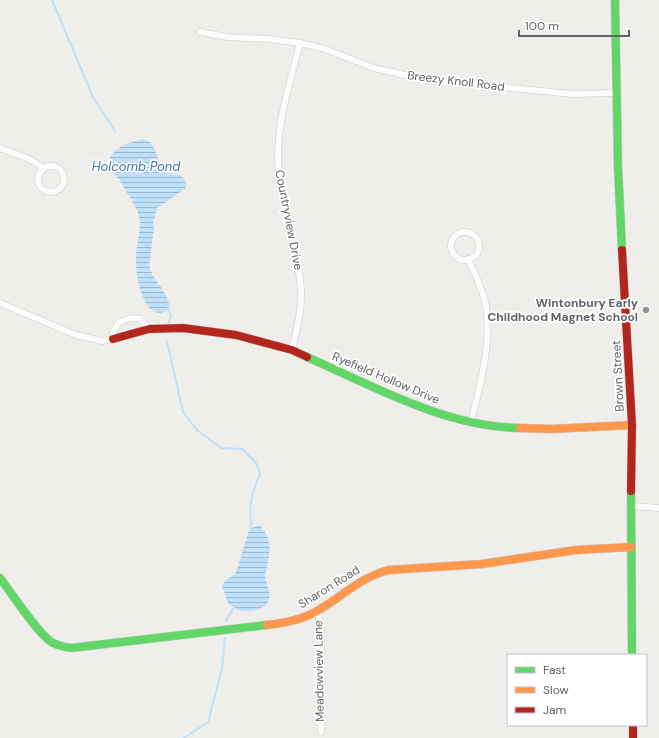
<svg xmlns="http://www.w3.org/2000/svg" width="659" height="738" font-family="'DM Sans',sans-serif">
  <style>
    .water { fill: url(#water-rules) }
    .lines { fill: none; stroke-linecap: round; stroke-linejoin: round }
    .stream { stroke: #bfe0f9; stroke-width: 2 }
    .street-casing { stroke: #cbcccc; stroke-width: 7 }
    .fast-casing { stroke: #cacacb; stroke-width: 9 }
    .slow-casing { stroke: #cacacb; stroke-width: 9 }
    .jam-casing { stroke: #cacacb; stroke-width: 9 }
    .street { stroke: #fdfcfc; stroke-width: 6 }
    .fast { stroke: #63d668; stroke-width: 8 }
    .slow { stroke: #ff974d; stroke-width: 8 }
    .jam { stroke: #b3261e; stroke-width: 8 }
    .poi-dot { fill: #919496; stroke: #fff; stroke-width: 1.5 }
    .labels { text-anchor: middle; dominant-baseline: central; stroke-width: 3.5; stroke-linejoin: round; paint-order: stroke }
    .street-label { font-size: 12px; fill: #5f6368; stroke: #fff }
    .poi-label { font-size: 12px; font-weight: bold; fill: #5f6368; stroke: #fff; text-anchor: end }
    .water-label { font-size: 13px; font-style: italic; fill: #4174aa; stroke: #fff }
  </style>
  <defs>
    <pattern id="water-rules" width="6" height="5" patternUnits="userSpaceOnUse"><rect width="6" height="5" fill="#bfe0f9"/><path d="M0 2.5h6" fill="none" stroke="#9eb9cd"/></pattern>
  </defs>
  <rect width="100%" height="100%" fill="#efeeea"/>
  <path class="water" d="M142 139C158 140 156 166 168 173 171 175 176 174 180 175L185 180 187 185 185 189 157 208 153 223 154 228 149 266 152 274 165 294 170 306 168 310C161 314 154 314 149 307 137 292 134 264 137 246 138 236 142 225 139 215 134 203 126 190 119 180 115 175 109 170 109 164 108 149 131 142 142 139Z
    M256 526H260C273 539 270 550 267 567 266 570 265 573 265 576 265 584 272 591 269 600 266 610 247 613 238 610 235 608 231 606 228 603L222 586C225 578 232 578 236 572L249 531Z"/>
  <g class="lines">
    <path class="stream" d="M52 0 93 97 115 131
      M168 307 171 315 169 323
      M167 341 183 412 197 430 221 448 242 449 256 463 260 474C251 495 248 507 252 530
      M226 621 234 607
      M184 738 208 722 222 669 225 638"/>
    <defs>
      <path id="street" d="M200 32 227 37 269 39 300 43 325 49 374 68 427 80 572 94 616 93
        M0 148 29 159 43 168
        M38 179a13 13 0 1 1 26 0a13 13 0 1 1-26 0Z
        M451 246a14 14 0 1 1 28 0a14 14 0 1 1-28 0Z
        M468 259C475 274 483 289 486 306 492 344 480 385 471 422
        M0 303 76 335 102 341 113 339V332L119 322 132 318 140 319 149 329
        M292 350C296 331 302 311 301 291 299 251 283 214 279 175 274 130 289 86 300 43
        M632 506 659 508
        M317 611 321 627V732"/>
      <path id="fast" d="M615 0 618 167 622 250
        M307 357C373 386 445 427 520 428
        M631 491 632 655
        M0 578C11 592 39 636 53 643 59 646 65 647 71 648L267 625"/>
      <path id="slow" d="M520 428 551 429 632 425
        M267 625C285 623 302 620 317 611 344 596 358 578 389 570L482 564 576 550 631 547"/>
      <path id="jam" d="M622 250 632 425 631 491
        M113 339 149 329 183 328 236 335 292 350 307 357
        M633 725V738"/>
    </defs>
    <use href="#street" class="street-casing"/>
    <use href="#fast" class="fast-casing"/>
    <use href="#slow" class="slow-casing"/>
    <use href="#jam" class="jam-casing"/>
    <use href="#street" class="street"/>
    <use href="#fast" class="fast"/>
    <use href="#slow" class="slow"/>
    <use href="#jam" class="jam"/>
  </g>
  <circle class="poi-dot" cx="646" cy="310" r="4"/>
  <g class="labels">
    <g class="street-label">
      <text transform="translate(456 81) rotate(7)">Breezy Knoll Road</text>
      <text transform="translate(289 220) rotate(79)">Countryview Drive</text>
      <text transform="translate(618 376) rotate(-93)">Brown Street</text>
      <text transform="translate(386 378) rotate(23)">Ryefield Hollow Drive</text>
      <text transform="translate(329 587) rotate(-32)">Sharon Road</text>
      <text transform="translate(319 671) rotate(-91)">Meadowview Lane</text>
    </g>
    <g class="poi-label">
      <text x="638" y="303">Wintonbury Early<tspan x="638" dy="14">Childhood Magnet School</tspan></text>
    </g>
    <g class="water-label">
      <text x="136" y="166">Holcomb Pond</text>
    </g>
  </g>
  <rect x="507" y="654" width="140" height="72" fill="#ffffff" stroke="#bfc1c3"/>
  <rect x="515" y="667" width="20" height="6" fill="#63d668" stroke="#bfc1c3"/>
  <text x="543" y="674" font-size="12" fill="#5f6368">Fast</text>
  <rect x="515" y="687" width="20" height="6" fill="#ff974d" stroke="#bfc1c3"/>
  <text x="543" y="694" font-size="12" fill="#5f6368">Slow</text>
  <rect x="515" y="707" width="20" height="6" fill="#b3261e" stroke="#bfc1c3"/>
  <text x="543" y="714" font-size="12" fill="#5f6368">Jam</text>
  <path d="M519 30v6h110v-6" fill="none" stroke="#5f6368" stroke-width="2"/>
  <text x="525" y="30" font-size="12" fill="#5f6368" stroke="#ffffff" stroke-width="3" paint-order="stroke">100 m</text>
</svg>
